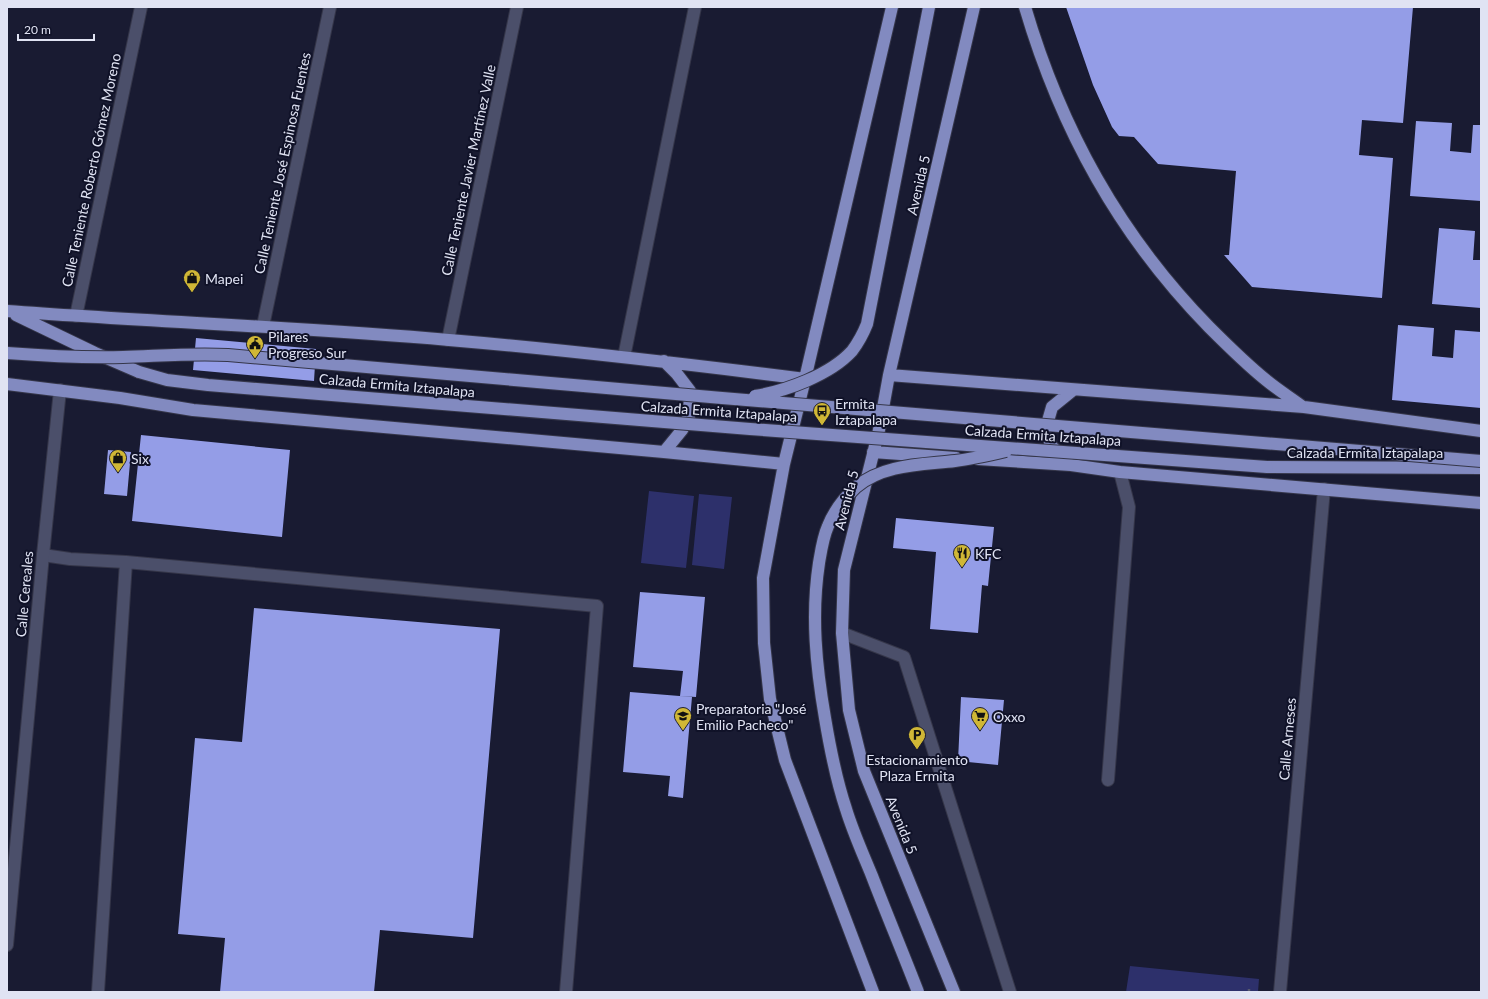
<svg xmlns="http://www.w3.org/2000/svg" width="1488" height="999" font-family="Lato,sans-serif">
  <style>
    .green { fill: #2d306b }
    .building { fill: #949de7 }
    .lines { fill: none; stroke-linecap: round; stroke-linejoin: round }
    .lane-casing { stroke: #353649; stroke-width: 14 }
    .street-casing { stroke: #353649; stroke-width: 14 }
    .primary-casing { stroke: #353649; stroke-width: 14 }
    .path { stroke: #57596e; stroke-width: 2.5; stroke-dasharray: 3 3; stroke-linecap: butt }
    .lane { stroke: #4b4f6a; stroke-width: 12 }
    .street { stroke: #4b4f6a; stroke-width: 12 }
    .primary { stroke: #828ac0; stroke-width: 12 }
    .primary-bridge-casing { stroke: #353649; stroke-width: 14; stroke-linecap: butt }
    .primary-bridge { stroke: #828ac0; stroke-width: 12 }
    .labels { text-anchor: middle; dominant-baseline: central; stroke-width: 4; stroke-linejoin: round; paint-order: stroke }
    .street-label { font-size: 14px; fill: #e0e3f3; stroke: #101228 }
    .poi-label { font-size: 14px; fill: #e0e3f3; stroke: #101228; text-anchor: start }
  </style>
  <rect width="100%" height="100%" fill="#191b32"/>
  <path class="green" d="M649 491 694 496 686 568 641 563Z
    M699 494 732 497 724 569 692 565Z
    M1130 966 1259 979 1258 992H1126Z"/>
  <path class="building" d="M1066 7H1413L1403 123 1362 120 1359 155 1393 158 1382 298 1252 287 1224 255H1229L1236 171 1158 164 1134 137 1119 136 1112 127 1093 85Z
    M1416 121 1452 123 1450 151 1471 153 1473 125H1481V201L1410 196Z
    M1439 228 1475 231 1473 260H1481V308L1432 304Z
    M1398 325 1434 328 1432 356 1453 358 1455 330 1481 332V408L1392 400Z
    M196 338 316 349 314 381 193 370Z
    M141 435 290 450 282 537 132 521Z
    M108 450 131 452 127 496 104 494Z
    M896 518 994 527 988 586 982 585 978 633 930 629 936 552 893 548Z
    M640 592 705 597 696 697 680 696 683 671 633 667Z
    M254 608 500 629 473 938 380 930 374 992H220L225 938 178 934 195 738 242 742Z
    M630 692 692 697 683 798 668 796 670 776 623 772Z
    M961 697 1004 700 998 765 958 761Z"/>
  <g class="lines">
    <defs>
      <path id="lane" d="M43 555 70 559 126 562 597 606 566 992
        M842 633 904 657 1010 992
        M1108 780 1129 507 1120 472
        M98 992 126 562"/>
      <path id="street" d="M76 316 141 7
        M263 326 330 7
        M448 340 517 7
        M624 357 695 7
        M7 945 43 555 60 390
        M1280 992 1324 489"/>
      <path id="primary" d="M1025 7C1061 129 1119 235 1209 327 1227 345 1246 364 1266 380 1278 390 1291 398 1303 407
        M7 311C154 322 302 327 449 340 568 350 686 364 805 379
        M16 315 95 353 139 372
        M664 361 677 374 690 391 689 416 682 430 664 452
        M889 375 1304 407 1481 431
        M7 384 120 398 193 410 664 452 784 464
        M873 452 956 458
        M1062 456 1051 446 1046 428 1052 407 1073 390
        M978 459 1071 465 1120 472 1481 503
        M1267 467 1481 468
        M873 992 785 760 770 699 764 643 763 578 784 464 805 379 892 7
        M954 992 864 771 849 710 842 633 844 570 879 430 889 375 974 7"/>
    </defs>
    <use href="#lane" class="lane-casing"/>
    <use href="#street" class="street-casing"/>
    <use href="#primary" class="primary-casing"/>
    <path class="path" d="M1249 992V987"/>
    <use href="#lane" class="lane"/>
    <use href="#street" class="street"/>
    <use href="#primary" class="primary"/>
    <defs>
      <path id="primary-bridge" d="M7 353C46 356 84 358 123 357 158 356 193 353 228 355L722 398 1481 461
        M139 372 167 380 208 385 750 429 1267 467
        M755 396C786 391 830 375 852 351 858 343 863 334 867 324L929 7
        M918 992C903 953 887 915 872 876 863 854 853 832 846 809 836 779 830 748 825 718 816 666 811 615 819 563 821 551 823 537 828 526 834 511 844 498 856 487 884 464 921 465 955 461 972 459 989 455 1006 451"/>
    </defs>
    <use href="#primary-bridge" class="primary-bridge-casing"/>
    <use href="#primary-bridge" class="primary-bridge"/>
  </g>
  <defs>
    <symbol id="shop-pin" viewBox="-11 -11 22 30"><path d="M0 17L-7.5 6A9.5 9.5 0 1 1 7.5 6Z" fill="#d0b736" stroke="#101228"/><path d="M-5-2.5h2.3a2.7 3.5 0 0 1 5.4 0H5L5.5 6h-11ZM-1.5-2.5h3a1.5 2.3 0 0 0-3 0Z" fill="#111"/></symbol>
    <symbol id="civic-pin" viewBox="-11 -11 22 30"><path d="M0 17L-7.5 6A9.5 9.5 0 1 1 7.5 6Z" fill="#d0b736" stroke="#101228"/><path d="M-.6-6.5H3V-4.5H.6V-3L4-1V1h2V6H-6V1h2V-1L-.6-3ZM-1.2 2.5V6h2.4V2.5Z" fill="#111"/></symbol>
    <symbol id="bus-pin" viewBox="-11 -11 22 30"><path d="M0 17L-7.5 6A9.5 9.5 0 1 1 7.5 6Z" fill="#d0b736" stroke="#101228"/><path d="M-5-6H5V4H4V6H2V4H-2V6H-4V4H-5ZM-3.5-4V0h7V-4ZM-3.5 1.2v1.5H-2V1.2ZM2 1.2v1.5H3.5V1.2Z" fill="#111"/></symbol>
    <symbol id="restaurant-pin" viewBox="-11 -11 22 30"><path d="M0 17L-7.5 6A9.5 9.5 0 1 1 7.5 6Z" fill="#d0b736" stroke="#101228"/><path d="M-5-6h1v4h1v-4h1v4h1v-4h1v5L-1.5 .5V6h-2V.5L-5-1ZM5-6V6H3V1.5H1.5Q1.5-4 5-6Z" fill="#111"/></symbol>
    <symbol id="school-pin" viewBox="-11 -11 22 30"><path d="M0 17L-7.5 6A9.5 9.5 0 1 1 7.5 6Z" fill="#d0b736" stroke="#101228"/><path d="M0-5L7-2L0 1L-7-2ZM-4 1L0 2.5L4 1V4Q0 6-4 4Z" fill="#111"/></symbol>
    <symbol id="supermarket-pin" viewBox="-11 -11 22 30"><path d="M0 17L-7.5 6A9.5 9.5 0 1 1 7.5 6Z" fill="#d0b736" stroke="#101228"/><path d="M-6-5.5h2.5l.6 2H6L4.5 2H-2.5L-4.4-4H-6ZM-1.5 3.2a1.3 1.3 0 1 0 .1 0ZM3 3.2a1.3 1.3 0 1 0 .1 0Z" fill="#111"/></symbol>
    <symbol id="parking-pin" viewBox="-11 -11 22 30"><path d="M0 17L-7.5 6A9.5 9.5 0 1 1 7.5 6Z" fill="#d0b736" stroke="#101228"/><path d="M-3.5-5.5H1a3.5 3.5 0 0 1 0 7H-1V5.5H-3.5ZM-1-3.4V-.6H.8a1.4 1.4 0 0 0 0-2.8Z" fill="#111"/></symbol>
  </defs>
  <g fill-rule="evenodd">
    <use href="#shop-pin" x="182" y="268" width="20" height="27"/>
    <use href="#civic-pin" x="245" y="334" width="20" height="27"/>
    <use href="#bus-pin" x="812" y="401" width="20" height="27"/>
    <use href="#shop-pin" x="108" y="448" width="20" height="27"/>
    <use href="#restaurant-pin" x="952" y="543" width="20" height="27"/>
    <use href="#school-pin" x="673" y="706" width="20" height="27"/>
    <use href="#supermarket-pin" x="970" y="706" width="20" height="27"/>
    <use href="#parking-pin" x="907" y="725" width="20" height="27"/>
  </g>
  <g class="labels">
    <g class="street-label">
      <text transform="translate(282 163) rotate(-78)">Calle Teniente José Espinosa Fuentes</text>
      <text transform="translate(91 170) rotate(-78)">Calle Teniente Roberto Gómez Moreno</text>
      <text transform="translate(468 170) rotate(-78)">Calle Teniente Javier Martínez Valle</text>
      <text transform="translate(918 185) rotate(-77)">Avenida 5</text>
      <text transform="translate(397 385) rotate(5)">Calzada Ermita Iztapalapa</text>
      <text transform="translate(719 411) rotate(4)">Calzada Ermita Iztapalapa</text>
      <text transform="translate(1043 435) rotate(4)">Calzada Ermita Iztapalapa</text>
      <text x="1365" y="452">Calzada Ermita Iztapalapa</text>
      <text transform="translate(846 500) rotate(-76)">Avenida 5</text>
      <text transform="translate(24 594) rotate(-85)">Calle Cereales</text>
      <text transform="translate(1287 739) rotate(-85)">Calle Arneses</text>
      <text transform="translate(902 825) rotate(68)">Avenida 5</text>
    </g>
    <g class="poi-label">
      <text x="205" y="278">Mapei</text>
      <text x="268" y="336">Pilares<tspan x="268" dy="16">Progreso Sur</tspan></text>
      <text x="835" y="403">Ermita<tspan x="835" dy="16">Iztapalapa</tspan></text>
      <text x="131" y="458">Six</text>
      <text x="975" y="553">KFC</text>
      <text x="696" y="708">Preparatoria "José<tspan x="696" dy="16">Emilio Pacheco"</tspan></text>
      <text x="993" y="716">Oxxo</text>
      <text x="917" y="759" text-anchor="middle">Estacionamiento<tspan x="917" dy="16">Plaza Ermita</tspan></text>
    </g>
  </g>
  <rect width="1488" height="999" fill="none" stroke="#e0e3f3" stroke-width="16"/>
  <path d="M18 34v6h76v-6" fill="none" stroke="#e0e3f3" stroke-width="2"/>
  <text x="24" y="34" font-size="12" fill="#e0e3f3" stroke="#101228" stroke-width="3" paint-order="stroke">20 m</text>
</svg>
